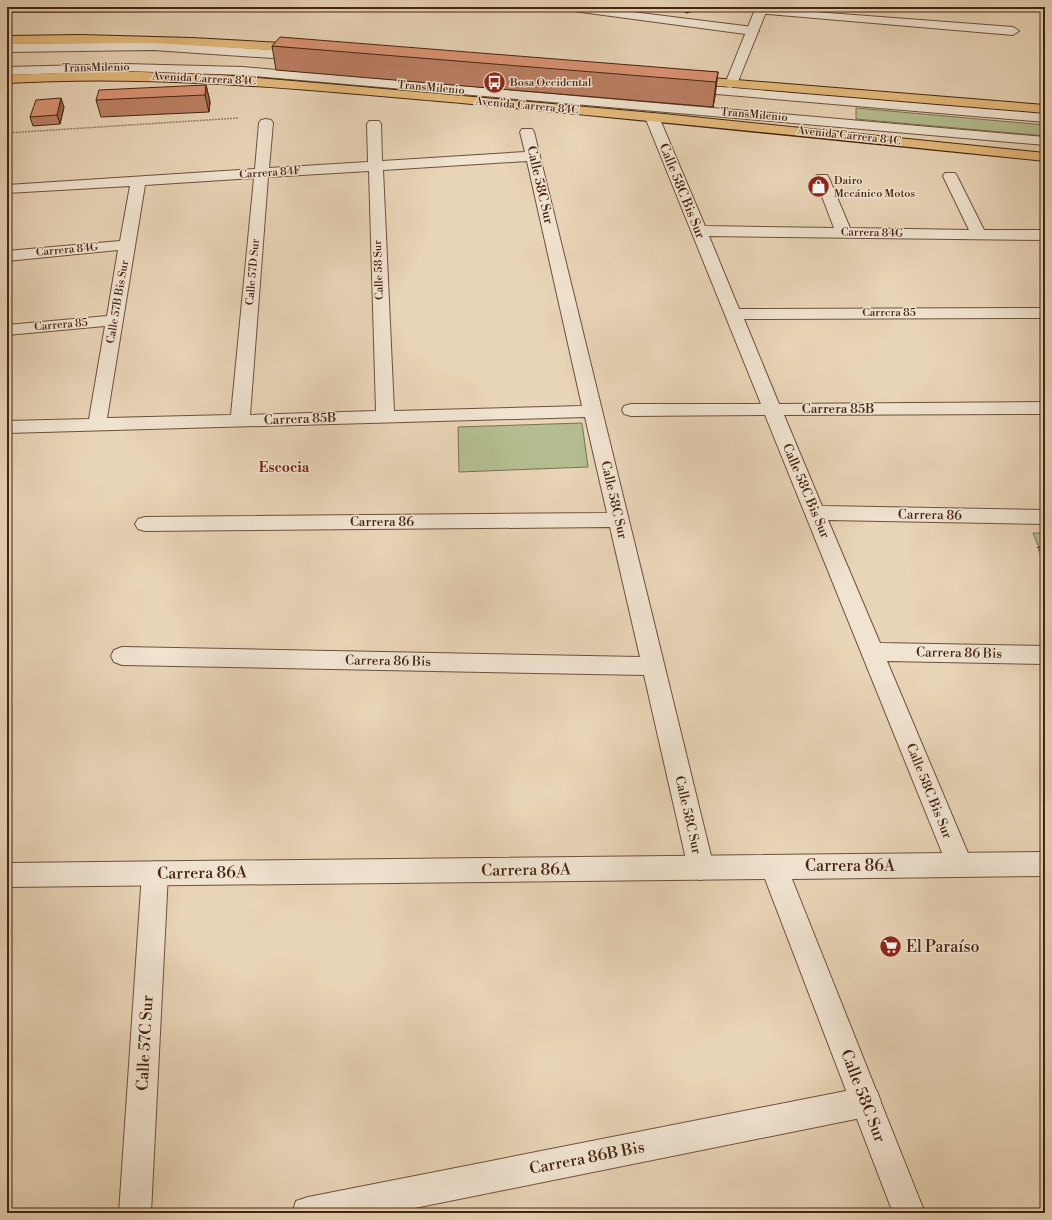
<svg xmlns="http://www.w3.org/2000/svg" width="1052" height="1220" font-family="'Libre Bodoni',serif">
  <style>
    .green { fill: #b4bd8f; stroke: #7d7050 }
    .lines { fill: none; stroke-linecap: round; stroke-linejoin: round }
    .service-casing { stroke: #6e503a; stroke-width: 2 }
    .minor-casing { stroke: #6e503a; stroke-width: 2 }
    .tertiary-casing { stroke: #6e503a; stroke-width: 2 }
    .primary-casing { stroke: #462411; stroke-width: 2 }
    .path-far1 { stroke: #462411; stroke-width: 1.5; stroke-dasharray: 0.5 1; stroke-linecap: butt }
    .path { stroke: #462411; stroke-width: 2.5; stroke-dasharray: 1 2; stroke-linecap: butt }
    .service { fill: #f0e3d0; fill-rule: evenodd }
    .minor { fill: #f0e3d0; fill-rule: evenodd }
    .tertiary { fill: #f0e3d0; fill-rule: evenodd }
    .primary { fill: #e4ba7b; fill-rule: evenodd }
    .wall { fill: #bb7e63; stroke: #462411 }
    .shaded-wall { fill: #986650; stroke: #462411 }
    .building { fill: #d99273; stroke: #462411 }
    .labels { text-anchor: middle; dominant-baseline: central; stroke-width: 3; stroke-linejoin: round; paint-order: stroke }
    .far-street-label { font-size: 11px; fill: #462411; stroke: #f0e3d0 }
    .far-poi-label { font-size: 11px; fill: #462411; stroke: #f0e3d0; text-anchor: start }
    .street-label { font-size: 13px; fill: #462411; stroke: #f0e3d0 }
    .neighbourhood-label { font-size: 14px; font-weight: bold; fill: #7a1f14; stroke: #f0e3d0 }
    .near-street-label { font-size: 16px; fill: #462411; stroke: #f0e3d0 }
    .near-poi-label { font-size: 16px; fill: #462411; stroke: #f0e3d0; text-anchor: start }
  </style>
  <rect width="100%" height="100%" fill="#e8d4b6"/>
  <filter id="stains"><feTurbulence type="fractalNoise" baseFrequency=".005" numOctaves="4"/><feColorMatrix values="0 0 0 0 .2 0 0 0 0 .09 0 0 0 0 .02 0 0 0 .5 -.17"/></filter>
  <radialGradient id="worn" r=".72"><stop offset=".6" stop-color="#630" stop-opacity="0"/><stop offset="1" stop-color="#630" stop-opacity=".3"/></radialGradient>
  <path class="green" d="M856 108 1045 125V136L856 119Z
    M582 423 588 467 459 472 458 427Z
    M1033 533H1045V563Z"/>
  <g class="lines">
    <defs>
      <path id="service" d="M7 7H346L340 10 7 12Z
        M560 7H592L753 27 759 31 753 35 566 10Z
        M761 8 1013 27 1019 31 1013 35 757 13 755 11Z
        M153 42 302 52 308 56 302 60 153 50 7 52V44Z
        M125 64 243 67 1045 137V145L243 75 125 71 7 75V67Z
        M685 84 1045 114V122L681 91 679 88 681 85Z"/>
      <path id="minor" d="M756 7H768L737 84 731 88 727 87 725 84Z
        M863 7H875L868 11 864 10Z
        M652 113 657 114 659 117 705 226 834 228 815 178 817 175H827L829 178 850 228 969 230 943 176 945 173H955L957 176 984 230H1045V240L709 236 739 309 1045 308V318L744 319 779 404 1045 402V414L784 415 822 506 1045 510V524L828 520 880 643 1045 646V664L887 661 973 865 969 873 960 877 951 873 947 865 765 415 631 416 624 414 622 410 624 406 631 404H761L645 117 647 114Z
        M266 119 271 120 273 123 269 168 368 162 367 124 369 121H379L381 124 382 161 525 152 520 132 522 129H532L534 132 714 868 710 876 701 880 692 876 688 868 644 675 122 665 114 662 111 656 114 650 122 647 640 657 610 527 145 531 138 529 135 524 138 519 145 517 607 513 585 417 7 433V421L89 419 105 326 7 335V325L107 316 118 250 7 261V251L120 241 130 186 7 193V185L255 169 259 123 261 120ZM527 161 582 406 394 411 383 170ZM369 171 376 411 250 415 268 177ZM254 178 231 415 107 418 145 185Z
        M155 861 164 865 168 873 151 1213H119L142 873 146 865Z
        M866 1087 877 1091 881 1102 877 1113 866 1117 390 1213H292L296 1201 308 1197Z"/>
      <path id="tertiary" d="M1045 852V876L792 879 925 1213H893L765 879 7 887V863Z"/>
      <path id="primary" d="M81 35 192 38 302 44 308 48 302 52 155 43 7 44V36Z
        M114 71 221 75 328 84 664 114 1045 153V161C851 141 656 121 461 103 310 90 159 74 7 83V75Z
        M687 76 1045 105V113L683 83 681 80 683 77Z"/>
    </defs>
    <use href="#service" class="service-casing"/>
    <use href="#minor" class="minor-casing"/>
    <use href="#tertiary" class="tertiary-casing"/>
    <use href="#primary" class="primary-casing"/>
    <path class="path-far1" d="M7 133 238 118"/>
    <path class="path" d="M1038 547 1045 563"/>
    <use href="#service" class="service"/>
    <use href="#minor" class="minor"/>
    <use href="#tertiary" class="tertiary"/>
    <use href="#primary" class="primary"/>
  </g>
  <path class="wall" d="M672 7H703L687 13Z
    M272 46 718 72 715 96 713 107 276 70Z
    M206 85 210 102 209 112 101 117 96 100Z
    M64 107 60 124 33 126 30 117Z"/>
  <path class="shaded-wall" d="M687 7H703L687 13Z
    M718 72 715 96 713 107 716 82Z
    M206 85 210 102 209 112 205 95Z
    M61 98 64 107 60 124 57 115Z"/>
  <path class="building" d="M280 37 718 72 716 82 272 46Z
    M206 85 205 95 96 100 99 90Z
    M61 98 57 115 30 117 36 100Z"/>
  <defs>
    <symbol id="bus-disc" viewBox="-11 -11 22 22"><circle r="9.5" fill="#8f2418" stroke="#f0e3d0"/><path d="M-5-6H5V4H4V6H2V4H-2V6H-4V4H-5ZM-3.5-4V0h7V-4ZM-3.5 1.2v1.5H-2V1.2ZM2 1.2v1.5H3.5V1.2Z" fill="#fff"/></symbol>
    <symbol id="shop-disc" viewBox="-11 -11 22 22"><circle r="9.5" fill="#8f2418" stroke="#f0e3d0"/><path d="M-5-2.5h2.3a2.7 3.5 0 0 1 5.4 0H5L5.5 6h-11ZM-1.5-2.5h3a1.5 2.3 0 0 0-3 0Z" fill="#fff"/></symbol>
    <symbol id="supermarket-disc" viewBox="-11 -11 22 22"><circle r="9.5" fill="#8f2418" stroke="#f0e3d0"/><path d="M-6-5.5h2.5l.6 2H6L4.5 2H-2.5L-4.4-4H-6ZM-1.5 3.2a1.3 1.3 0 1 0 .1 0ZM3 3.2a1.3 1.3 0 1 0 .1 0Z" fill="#fff"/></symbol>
  </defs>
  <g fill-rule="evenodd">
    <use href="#bus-disc" x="482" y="70" width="25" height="25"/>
    <use href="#shop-disc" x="806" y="174" width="25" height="25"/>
    <use href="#supermarket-disc" x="878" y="934" width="25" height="25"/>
  </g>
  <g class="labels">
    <g class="far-street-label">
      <text transform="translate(96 68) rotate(-1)">TransMilenio</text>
      <text transform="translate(204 79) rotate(3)">Avenida Carrera 84C</text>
      <text transform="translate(431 88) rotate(5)">TransMilenio</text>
      <text transform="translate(527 106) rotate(5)">Avenida Carrera 84C</text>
      <text transform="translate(754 115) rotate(5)">TransMilenio</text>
      <text transform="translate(849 136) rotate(6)">Avenida Carrera 84C</text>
      <text transform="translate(270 173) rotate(-4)">Carrera 84F</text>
      <text transform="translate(872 233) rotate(1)">Carrera 84G</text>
      <text transform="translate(67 250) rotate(-5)">Carrera 84G</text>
      <text transform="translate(379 270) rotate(-92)">Calle 58 Sur</text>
      <text transform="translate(253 272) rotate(-85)">Calle 57D Sur</text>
      <text transform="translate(118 302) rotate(-80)">Calle 57B Bis Sur</text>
      <text x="889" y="313">Carrera 85</text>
      <text transform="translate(61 325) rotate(-5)">Carrera 85</text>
    </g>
    <g class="far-poi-label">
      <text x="510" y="83">Bosa Occidental</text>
      <text x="834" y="181">Dairo<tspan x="834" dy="13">Mecánico Motos</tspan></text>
    </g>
    <g class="street-label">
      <text transform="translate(540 185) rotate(77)">Calle 58C Sur</text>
      <text transform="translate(682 191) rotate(68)">Calle 58C Bis Sur</text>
      <text x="838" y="409">Carrera 85B</text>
      <text transform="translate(300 419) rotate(-2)">Carrera 85B</text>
      <text transform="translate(806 491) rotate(67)">Calle 58C Bis Sur</text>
      <text transform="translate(614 500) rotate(77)">Calle 58C Sur</text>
      <text transform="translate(930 515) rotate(1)">Carrera 86</text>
      <text x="382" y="522">Carrera 86</text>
      <text transform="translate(959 653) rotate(1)">Carrera 86 Bis</text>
      <text transform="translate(388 661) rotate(1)">Carrera 86 Bis</text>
      <text transform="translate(929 791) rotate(68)">Calle 58C Bis Sur</text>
      <text transform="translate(688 815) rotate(77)">Calle 58C Sur</text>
    </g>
    <g class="neighbourhood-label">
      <text x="284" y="468">Escocia</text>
    </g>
    <g class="near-street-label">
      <text x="850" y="866">Carrera 86A</text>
      <text transform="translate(526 870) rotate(-1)">Carrera 86A</text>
      <text transform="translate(202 873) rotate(-1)">Carrera 86A</text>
      <text transform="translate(145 1043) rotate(-87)">Calle 57C Sur</text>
      <text transform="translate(863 1096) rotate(69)">Calle 58C Sur</text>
      <text transform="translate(587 1158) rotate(-11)">Carrera 86B Bis</text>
    </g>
    <g class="near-poi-label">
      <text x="906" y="947">El Paraíso</text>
    </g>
  </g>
  <rect width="1052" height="1220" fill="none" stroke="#e8d4b6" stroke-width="24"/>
  <rect x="8" y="8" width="1036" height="1204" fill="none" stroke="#462411" stroke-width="2"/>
  <rect x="12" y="12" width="1028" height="1196" fill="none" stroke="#462411"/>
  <rect width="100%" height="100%" filter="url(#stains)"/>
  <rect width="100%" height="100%" fill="url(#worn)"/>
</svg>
